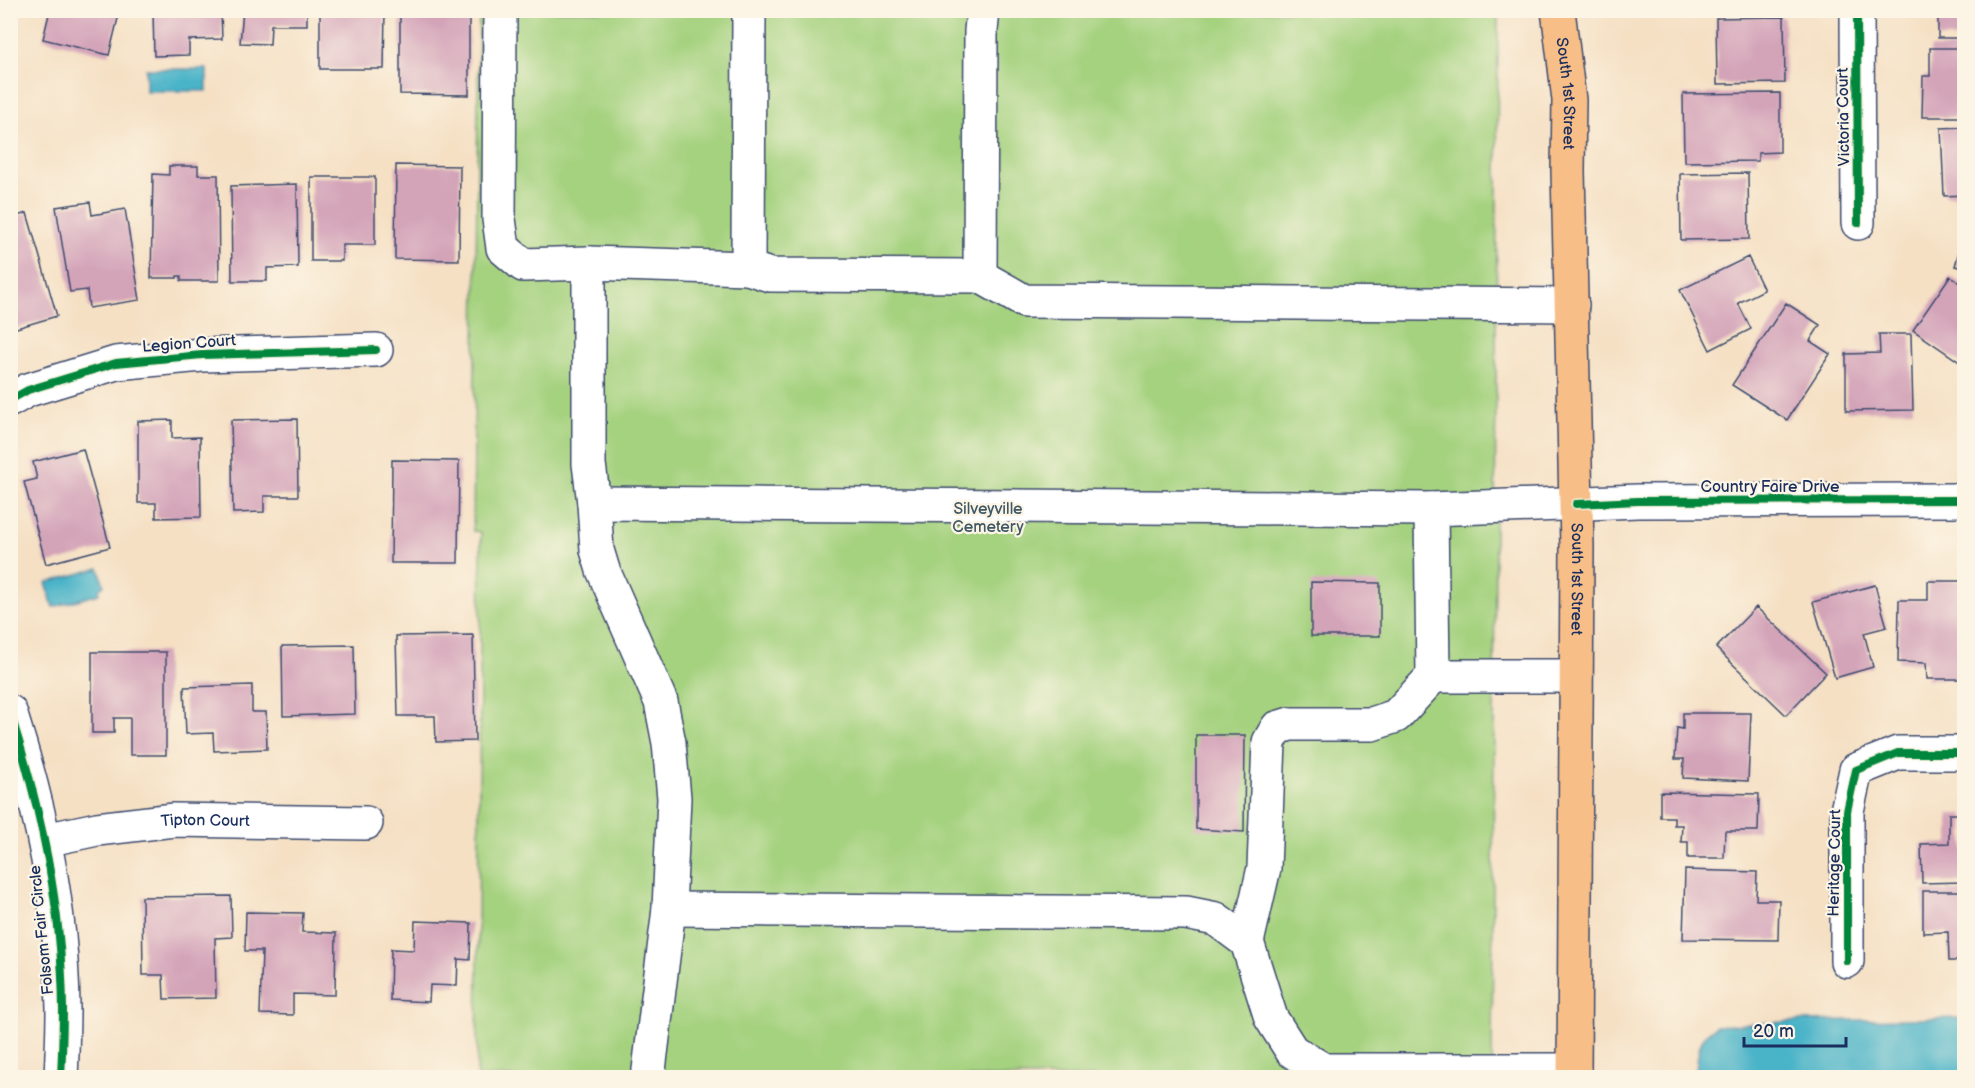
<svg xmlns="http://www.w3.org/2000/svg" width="1975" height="1088" font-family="'Balsamiq Sans',sans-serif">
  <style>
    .green { fill: #a5d27f; stroke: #60806e; stroke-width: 1.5 }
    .water { fill: #49b3c8; stroke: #327193; stroke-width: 1.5 }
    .building { fill: #d3a3b8 }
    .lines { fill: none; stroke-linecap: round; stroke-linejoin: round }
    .minor-casing { stroke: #3c4a6d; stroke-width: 36 }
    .major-casing { stroke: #3c4a6d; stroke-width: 36 }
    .minor { stroke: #fff; stroke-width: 33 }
    .major { stroke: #f7be87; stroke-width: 33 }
    .cycleway-casing { stroke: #fcf5e5; stroke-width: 11 }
    .cycleway { stroke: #00873e; stroke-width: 8 }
    .labels { text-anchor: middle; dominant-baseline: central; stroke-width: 4.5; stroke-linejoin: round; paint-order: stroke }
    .street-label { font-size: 16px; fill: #1b2f5e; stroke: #fcf5e5 }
    .park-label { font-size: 16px; fill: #3e5866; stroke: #fcf5e5 }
  </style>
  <rect width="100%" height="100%" fill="#fcf5e5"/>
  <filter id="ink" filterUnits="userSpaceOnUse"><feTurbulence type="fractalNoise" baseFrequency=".0167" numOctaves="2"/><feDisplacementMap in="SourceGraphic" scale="12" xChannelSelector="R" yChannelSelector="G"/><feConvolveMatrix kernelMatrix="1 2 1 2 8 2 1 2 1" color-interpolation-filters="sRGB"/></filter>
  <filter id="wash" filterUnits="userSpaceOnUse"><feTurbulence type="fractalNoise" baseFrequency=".008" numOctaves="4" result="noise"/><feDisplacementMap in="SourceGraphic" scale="24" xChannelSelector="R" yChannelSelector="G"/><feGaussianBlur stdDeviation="1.35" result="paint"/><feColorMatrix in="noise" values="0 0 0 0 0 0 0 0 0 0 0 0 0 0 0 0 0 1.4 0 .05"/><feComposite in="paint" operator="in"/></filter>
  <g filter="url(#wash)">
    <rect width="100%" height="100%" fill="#f5e0c4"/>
    <path class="green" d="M479 11H1498L1492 1077H477L481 532 473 531Z"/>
    <path class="water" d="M146 69H207V91H146Z
      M99 568 104 585 99 589V594L53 607 46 583Z
      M1964 1018V1077H1695L1699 1048 1704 1036 1716 1026 1801 1021Z"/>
    <g id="blocks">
      <path class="building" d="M50 10H120L109 55 43 39Z
        M153 10H221L222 39 189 40V55L154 56Z
        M243 10H307V25H271L270 44 240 43Z
        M320 10H385L384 69H320Z
        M400 10H469V95L400 94Z
        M1938 10H1964V38H1938Z
        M1784 17 1785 83 1717 84 1716 18Z
        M1930 48H1964V117H1922L1923 76H1930Z
        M1780 93V152L1758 153V161L1684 162 1683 94Z
        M1964 127V195L1944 196 1941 128Z
        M396 165 460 166 459 260 395 259Z
        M169 166H198V175H218L219 281H181V276H177V278H151L153 174 169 175Z
        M1748 173 1749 239 1681 240 1680 174Z
        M311 177H375V245H342V261H311Z
        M297 184 298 267 267 268V281H232L231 186Z
        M90 202 92 215 125 209 140 300 89 308 87 290 70 292 56 207Z
        M27 213 57 316 10 330V218Z
        M1964 233V268L1955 266Z
        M1748 257 1764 290 1738 303 1751 329 1710 350 1680 290Z
        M1950 276 1964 286V365L1913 330Z
        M1786 303 1820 325 1810 341 1830 354 1787 420 1732 385Z
        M1879 334H1911L1913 410 1846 411V354L1880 353Z
        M297 419 298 496H264V512L233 513 231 420Z
        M172 420V438L200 437 201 517 156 518V503H138V421Z
        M83 449 110 547 46 564 24 482 37 479 33 462Z
        M392 460 459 461 458 563H391Z
        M1928 581H1964V679H1927L1926 663 1898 662 1899 600H1928Z
        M1311 582 1380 583V636H1311Z
        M1875 585 1887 627 1864 633 1873 667 1835 678 1813 602Z
        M1756 607 1826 673 1786 715 1716 648Z
        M473 635 475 741 436 742 435 716H398L396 636Z
        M354 645 355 714 283 716 282 646Z
        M92 652H166V755H130V718H114V733H92Z
        M252 685V712H266L267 749 214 751 213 733 186 734 184 687Z
        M1683 713H1751L1748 781 1683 778 1684 759H1675L1677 728 1683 729Z
        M1196 735H1245L1244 832 1196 829Z
        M1660 792 1759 794 1758 831H1725L1724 858H1688V842H1681L1682 825H1674V817H1660Z
        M1949 814H1964V882L1922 883 1921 844 1949 843Z
        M1685 870 1757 872 1756 900H1779L1778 940 1683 939Z
        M1923 891H1964V961H1949L1948 932 1923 933Z
        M231 896 232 937 215 938 216 998 164 999 163 975H143L142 897Z
        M246 912 303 913 302 932 336 933 335 995 293 994V1015L260 1014 262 951H245Z
        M415 921 471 923 470 960 458 959 457 986 430 985 429 1002 390 1000 391 949 414 950Z"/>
    </g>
  </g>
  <g filter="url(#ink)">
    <use href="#blocks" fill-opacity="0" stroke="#3c4a6d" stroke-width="1.5"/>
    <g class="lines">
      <defs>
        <g id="minor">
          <path d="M500 10 499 219 503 248 523 265 589 263 748 268 770 275 980 276 1024 301 1572 305"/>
          <path d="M1857 10 1858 223"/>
          <path d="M589 263V464L594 503 597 550 603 570 661 702 669 743 674 798 669 909 648 1078"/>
          <path d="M748 268 749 10"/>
          <path d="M980 276 981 31 983 10"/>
          <path d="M10 400 28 390 116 363 202 355 376 350"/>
          <path d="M594 503 1431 509 1638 501 1964 500"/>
          <path d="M1433 676H1576"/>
          <path d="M10 712C41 810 62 906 63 1009 63 1032 62 1055 61 1078"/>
          <path id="s1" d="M45 840 97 829 174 820 366 823"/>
          <path d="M669 909 1186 913 1216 919 1247 942 1271 1018 1292 1051 1324 1070H1574"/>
          <path d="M1247 942 1264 868 1269 742 1277 728 1290 724H1372L1396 716 1433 676 1431 509"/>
          <path d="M1847 961V811L1856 770 1898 753H1964"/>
        </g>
        <g id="major">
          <path id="s2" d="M1558 10 1569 100 1568 171 1577 546 1574 1078"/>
        </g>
      </defs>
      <use href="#minor" class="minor-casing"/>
      <use href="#major" class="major-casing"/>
      <use href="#minor" class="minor"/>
      <use href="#major" class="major"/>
      <defs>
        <path id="cycleway" d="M1857 10 1858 223
          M10 400 28 390 116 363 202 355 376 350
          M1576 504 1638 501 1964 500
          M10 712C41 810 62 906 63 1009 63 1032 62 1055 61 1078
          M1847 961V811L1856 770 1898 753H1964"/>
      </defs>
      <use href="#cycleway" class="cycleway-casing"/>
      <use href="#cycleway" class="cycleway"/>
    </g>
  </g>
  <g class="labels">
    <g class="street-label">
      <text stroke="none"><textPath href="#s2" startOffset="84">South 1st Street</textPath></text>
      <text transform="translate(1844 117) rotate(-91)">Victoria Court</text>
      <text transform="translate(189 344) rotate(-4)">Legion Court</text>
      <text x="1770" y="487">Country Faire Drive</text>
      <text stroke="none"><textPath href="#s2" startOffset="570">South 1st Street</textPath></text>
      <text stroke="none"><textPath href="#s1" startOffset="162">Tipton Court</textPath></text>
      <text transform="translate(1835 863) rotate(-89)">Heritage Court</text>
      <text transform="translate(42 930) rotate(-96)">Folsom Fair Circle</text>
    </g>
    <g class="park-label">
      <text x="988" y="509">Silveyville<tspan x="988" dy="18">Cemetery</tspan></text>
    </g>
  </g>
  <rect width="1975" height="1088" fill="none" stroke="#fcf5e5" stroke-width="36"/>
  <path d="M1744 1037v9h102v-9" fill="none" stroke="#1b2f5e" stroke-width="3"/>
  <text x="1753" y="1037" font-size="18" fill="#1b2f5e" stroke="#fcf5e5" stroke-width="4.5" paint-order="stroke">20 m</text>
</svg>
